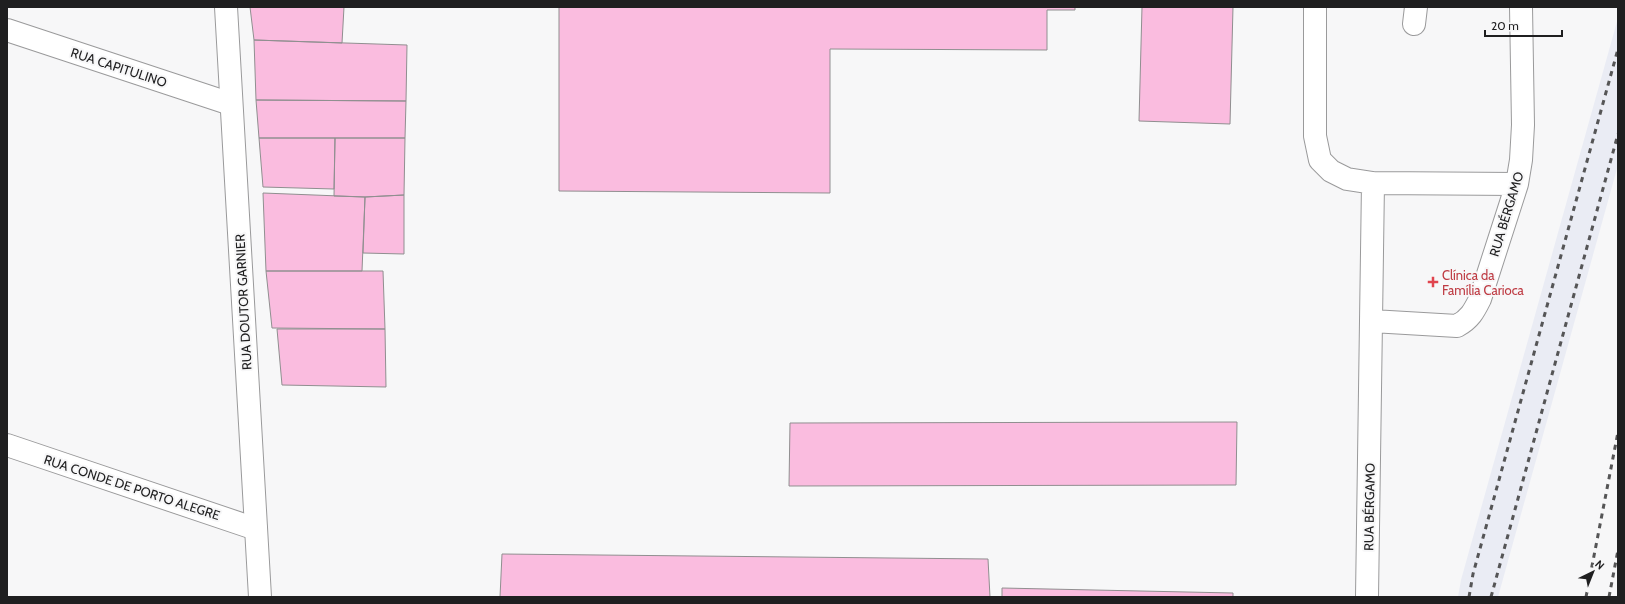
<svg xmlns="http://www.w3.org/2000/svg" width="1625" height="604" font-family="Cabin,sans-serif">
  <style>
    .built { fill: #eaecf4 }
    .building { fill: #fabcdf; stroke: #908f90 }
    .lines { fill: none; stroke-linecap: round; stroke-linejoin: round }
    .minor-casing { stroke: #9a9a9b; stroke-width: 24 }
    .major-casing { stroke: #9a9a9b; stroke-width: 24 }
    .minor { stroke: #fff; stroke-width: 22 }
    .major { stroke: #fff; stroke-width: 22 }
    .rail { stroke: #555556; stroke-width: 3; stroke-dasharray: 5 5; stroke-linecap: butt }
    .health-dot { fill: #e0444e; stroke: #f7f7f8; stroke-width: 1.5 }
    .labels { text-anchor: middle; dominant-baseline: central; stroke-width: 4; stroke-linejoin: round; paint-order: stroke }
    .street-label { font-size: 13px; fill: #1f1f20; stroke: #f7f7f8 }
    .health-label { font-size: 13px; fill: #be3a42; stroke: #f7f7f8; text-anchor: start }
  </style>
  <rect width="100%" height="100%" fill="#f7f7f8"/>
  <path class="built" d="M1618 18V165L1498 597H1458L1461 580Z"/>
  <path class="building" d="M250 7H344L342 43 254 40Z
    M559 7H1075V10H1047V50L830 49V193L559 191Z
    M1142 7H1233L1230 124 1139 121Z
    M254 40 407 45 406 101 256 100Z
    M256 100 406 101 405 138H259Z
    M259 138H335L334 189 263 187Z
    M335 138H405L404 195 365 197 334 196Z
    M263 193 365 197 362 271H266Z
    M404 195V254L363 253 365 197Z
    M266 271H383L385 329 272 328Z
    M277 329H385L386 387 282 385Z
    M1237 422 1236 485 789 486 790 423Z
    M502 554 988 559 990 597H500Z
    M1002 588 1233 593V597H1002Z"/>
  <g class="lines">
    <defs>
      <path id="minor" d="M1315 7V136L1320 160 1331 171 1347 179 1373 183 1517 184
        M1414 24 1416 7
        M7 30 231 104
        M1372 321 1457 326C1470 319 1474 311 1480 299L1517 184 1521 160 1523 125 1521 7
        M7 445 256 529
        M1367 597 1373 183"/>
      <path id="major" d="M226 7 260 597"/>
    </defs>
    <use href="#minor" class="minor-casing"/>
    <use href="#major" class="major-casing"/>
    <use href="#minor" class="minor"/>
    <use href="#major" class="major"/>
    <path class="rail" d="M1469 597 1473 574 1618 49
      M1491 597 1618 134
      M1586 597 1618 432
      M1609 597 1618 550"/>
  </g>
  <path class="health-dot" d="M1431 276h4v4h4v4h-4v4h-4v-4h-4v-4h4z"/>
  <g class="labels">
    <g class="street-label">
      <text transform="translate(119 67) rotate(18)">RUA CAPITULINO</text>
      <text transform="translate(1506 214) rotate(-73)">RUA BÉRGAMO</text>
      <text transform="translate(243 302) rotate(-93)">RUA DOUTOR GARNIER</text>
      <text transform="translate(132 487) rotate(18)">RUA CONDE DE PORTO ALEGRE</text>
      <text transform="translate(1369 507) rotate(-89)">RUA BÉRGAMO</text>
    </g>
    <g class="health-label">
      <text x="1442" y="275">Clínica da<tspan x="1442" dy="15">Família Carioca</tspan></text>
    </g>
  </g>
  <rect width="1625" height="604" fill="none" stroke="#1f1f20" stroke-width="16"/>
  <g transform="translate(1593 572) rotate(43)" stroke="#f7f7f8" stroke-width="3" paint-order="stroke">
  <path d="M0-3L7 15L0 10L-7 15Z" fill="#1f1f20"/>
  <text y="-6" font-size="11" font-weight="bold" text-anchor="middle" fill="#1f1f20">N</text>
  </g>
  <path d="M1485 30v6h77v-6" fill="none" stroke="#1f1f20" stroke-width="2"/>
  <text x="1491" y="30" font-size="12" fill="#1f1f20" stroke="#f7f7f8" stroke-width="3" paint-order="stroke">20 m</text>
</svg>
